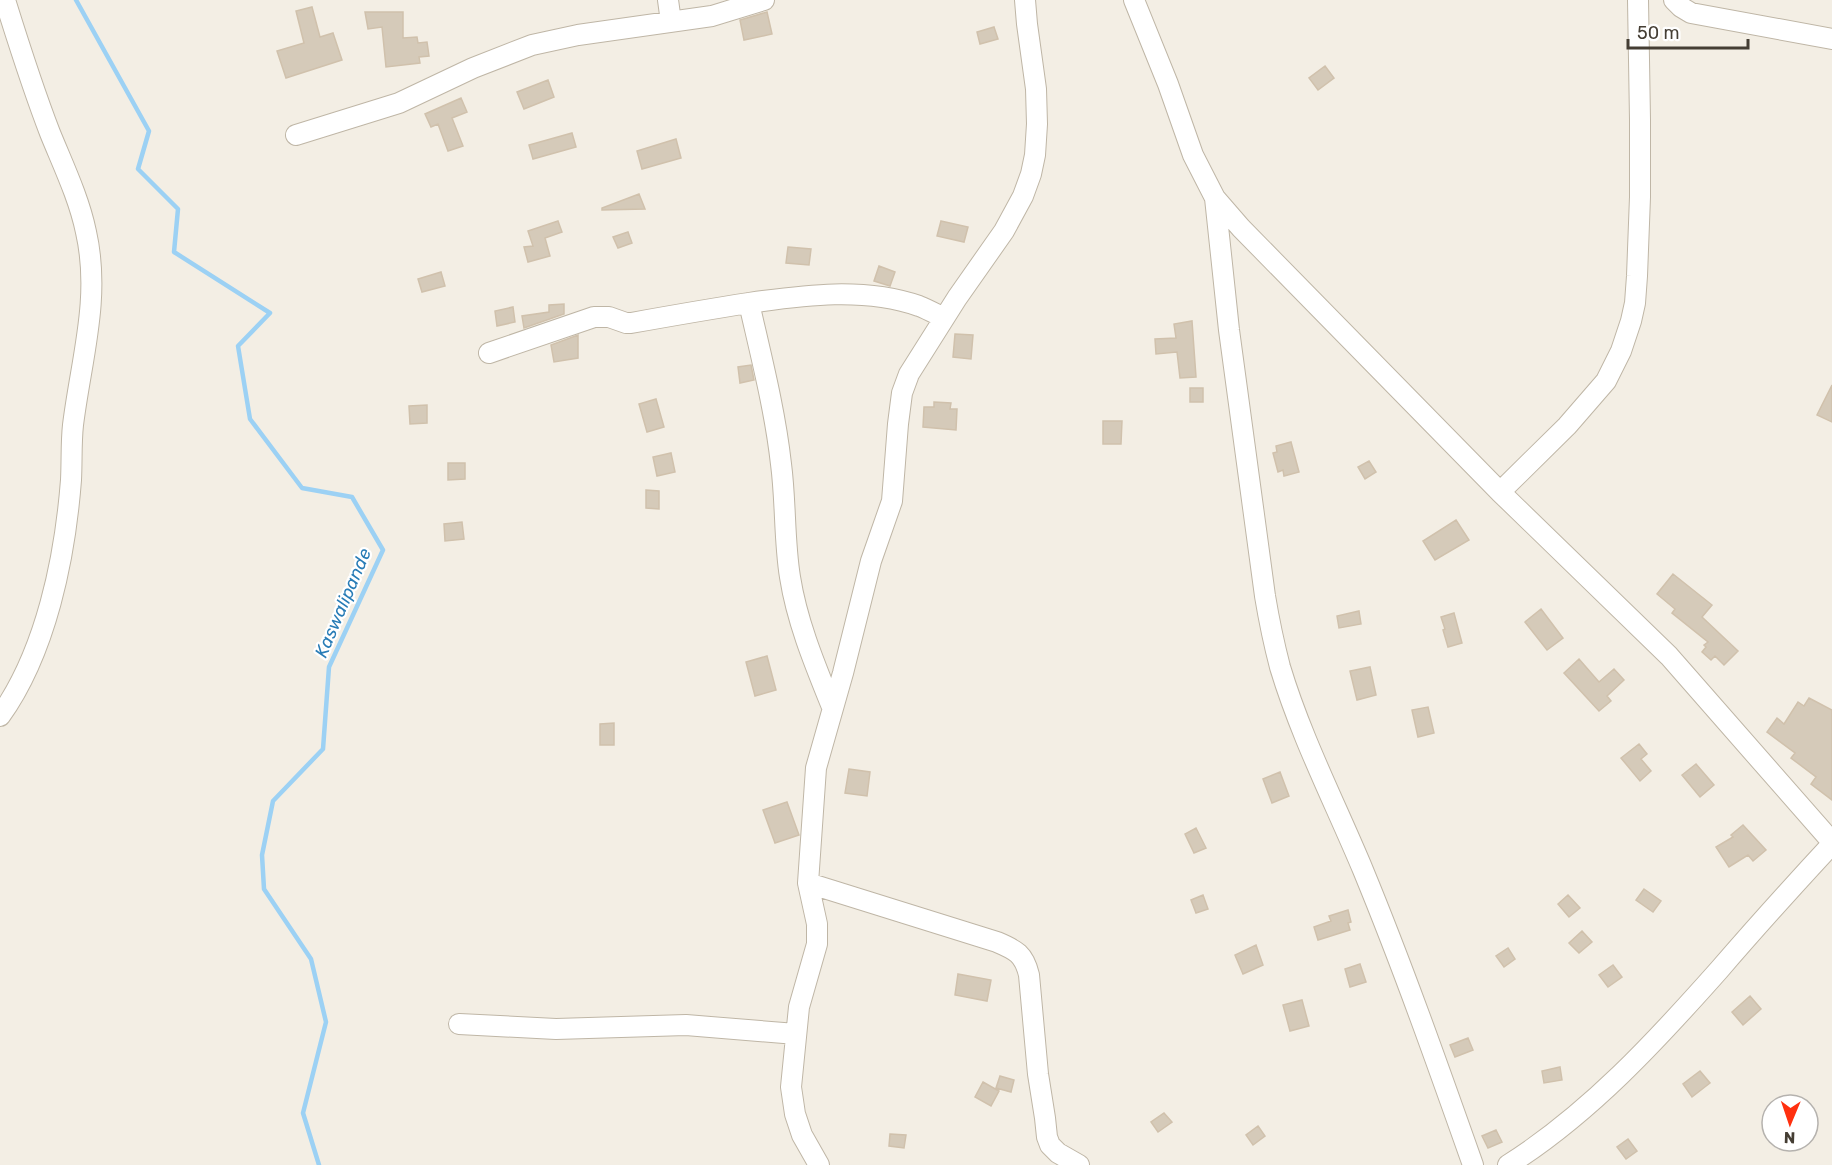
<svg xmlns="http://www.w3.org/2000/svg" width="1832" height="1165" font-family="Rubik,sans-serif">
  <style>
    .lines { fill: none; stroke-linecap: round; stroke-linejoin: round }
    .stream { stroke: #9cd1f4; stroke-width: 4.5 }
    .building { fill: #d5cab9; stroke: #d0c1ac; stroke-width: 1.5 }
    .minor-casing { stroke: #bfb6a6; stroke-width: 22 }
    .minor { stroke: #fff; stroke-width: 20 }
    .labels { text-anchor: middle; dominant-baseline: central; stroke-width: 4.5; stroke-linejoin: round; paint-order: stroke }
    .water-label { font-size: 18px; font-style: italic; fill: #287cb6; stroke: #fff }
  </style>
  <rect width="100%" height="100%" fill="#f3eee4"/>
  <g class="lines">
    <path class="stream" d="M76 0 149 131 138 169 178 209 174 252 270 313 238 346 250 419 302 488 352 497 383 550 329 667 323 749 273 801 262 855 264 889 311 959 326 1022 303 1113 319 1165"/>
  </g>
  <path class="building" d="M312 7 320 37 333 33 342 60 286 78 277 51 304 43 296 11Z
    M365 12H403V38L417 37 418 43 427 42 429 56 419 57 420 63 386 67 382 27 368 29Z
    M767 12 772 34 744 40 740 20Z
    M994 27 998 39 980 44 977 32Z
    M1325 66 1334 78 1318 90 1309 78Z
    M548 80 554 97 524 109 517 92Z
    M461 98 467 112 452 118 463 146 448 151 438 124 431 127 425 114Z
    M572 133 576 147 533 159 529 145Z
    M676 139 681 158 642 169 637 151Z
    M639 194 645 209 602 210V208Z
    M558 221 562 232 545 238 550 256 528 262 524 247 533 246 528 231Z
    M941 221 968 227 964 242 937 236Z
    M628 232 632 243 618 248 613 237Z
    M788 247 811 249 809 265 786 263Z
    M879 266 895 272 890 286 874 281Z
    M441 272 445 286 422 292 418 279Z
    M564 304V314L524 328 522 316 549 312V305Z
    M513 307 515 322 497 326 495 311Z
    M1192 321 1196 377 1180 378 1177 352 1156 354 1155 339 1176 338 1174 324Z
    M955 334 973 335 971 359 953 357Z
    M578 335V358L554 362 551 345Z
    M751 365 754 380 740 383 738 367Z
    M1832 385V422L1817 415Z
    M1190 388H1203V402H1190Z
    M656 399 664 427 647 432 639 404Z
    M934 402 951 403 950 409H957L956 430 923 427 924 407H934Z
    M427 405V423L410 424 409 406Z
    M1103 421H1122L1121 444H1103Z
    M1291 442 1299 472 1284 476 1283 470 1278 472 1273 453 1277 452 1276 446Z
    M671 453 675 472 657 476 653 457Z
    M1369 461 1376 472 1365 479 1358 467Z
    M448 463H465V479L448 480Z
    M646 490 659 491V509L646 508Z
    M1456 520 1469 540 1435 560 1423 541Z
    M462 522 464 539 445 541 444 524Z
    M1673 574 1712 605 1702 617 1738 651 1724 665 1715 656 1711 660 1702 652 1706 647 1704 645 1708 642 1672 613 1675 609 1657 594Z
    M1541 609 1563 638 1547 650 1525 622Z
    M1359 611 1361 624 1339 628 1337 616Z
    M1454 613 1462 643 1448 647 1443 630 1445 629 1441 617Z
    M767 656 776 690 755 696 746 662Z
    M1579 659 1599 682 1614 669 1624 680 1607 696 1611 701 1599 711 1564 673Z
    M1370 667 1376 695 1357 700 1350 671Z
    M1809 698 1832 710V800L1811 784 1816 777 1791 758 1795 753 1767 732 1777 718 1784 724 1798 702 1804 706Z
    M1428 707 1434 733 1418 737 1412 710Z
    M614 723V745H600V724Z
    M1639 744 1647 754 1641 759 1651 771 1640 781 1621 758Z
    M1696 764 1714 785 1700 797 1682 775Z
    M849 769 870 772 867 796 845 793Z
    M1280 772 1289 796 1272 803 1263 779Z
    M787 802 799 835 775 843 763 810Z
    M1743 825 1766 850 1753 861 1748 855 1729 867 1716 847 1733 837 1731 835Z
    M1196 828 1206 848 1194 853 1185 834Z
    M1644 889 1661 901 1653 912 1636 900Z
    M1203 895 1208 909 1196 913 1191 900Z
    M1568 895 1580 908 1569 917 1558 904Z
    M1348 910 1351 922 1348 923 1350 930 1318 940 1314 927 1331 921 1329 916Z
    M1582 931 1592 942 1579 953 1569 943Z
    M1256 945 1263 965 1243 974 1235 955Z
    M1508 948 1515 959 1504 967 1496 956Z
    M1360 964 1366 982 1350 987 1345 969Z
    M1613 965 1622 977 1608 987 1599 975Z
    M958 974 991 980 987 1001 955 995Z
    M1750 996 1761 1009 1743 1025 1732 1012Z
    M1302 1000 1309 1026 1290 1031 1283 1005Z
    M1468 1038 1473 1050 1455 1057 1450 1045Z
    M1560 1067 1562 1080 1544 1083 1542 1071Z
    M1700 1071 1710 1083 1692 1097 1683 1084Z
    M1000 1076 1014 1080 1011 1092 996 1088Z
    M983 1082 999 1091 991 1106 975 1097Z
    M1164 1113 1172 1122 1158 1132 1151 1122Z
    M1258 1126 1265 1136 1253 1145 1246 1135Z
    M1496 1130 1502 1142 1488 1148 1482 1136Z
    M890 1134 906 1135 904 1148 889 1146Z
    M1628 1139 1637 1151 1626 1159 1617 1147Z"/>
  <g class="lines">
    <defs>
      <path id="minor" d="M668 0 671 22
        M1134 0 1168 84 1193 155 1215 198 1241 228 1500 492 1669 656 1832 842
        M1674 0 1681 7 1691 13 1832 39
        M296 135 399 103 473 68 532 45 578 35 712 16 764 0
        M1215 198 1229 330 1265 596C1269 620 1274 644 1280 667 1301 737 1335 803 1363 870 1403 967 1438 1066 1473 1165
        M749 303C761 356 775 410 781 464 786 502 784 540 790 577 797 622 815 665 832 707
        M489 353 594 317H609L626 323H631C670 316 710 309 749 303 805 295 864 287 919 306 927 309 936 314 944 318
        M1500 492 1567 426 1606 381 1621 351 1631 321 1635 303 1637 276 1640 197V120L1638 0
        M0 716C46 652 65 558 71 480 72 461 71 443 73 425 81 360 101 298 86 232 79 198 63 165 50 133 33 89 19 45 5 0
        M808 883 997 942C1016 950 1024 954 1029 975L1038 1074 1045 1118 1047 1137 1050 1145 1058 1153 1079 1165
        M459 1024 556 1029 686 1025 796 1034
        M819 1165 802 1135 795 1114 791 1087 799 1007 817 944V924L808 883 816 768 843 673 871 561 892 501 898 424 902 393 909 374 957 298 1004 231 1023 196 1031 174 1035 155 1037 124 1036 89 1027 24 1025 0
        M1508 1165C1589 1114 1656 1041 1719 970 1756 927 1794 885 1832 844"/>
    </defs>
    <use href="#minor" class="minor-casing"/>
    <use href="#minor" class="minor"/>
  </g>
  <g class="labels">
    <g class="water-label">
      <text transform="translate(343 603) rotate(-67)">Kaswalipande</text>
    </g>
  </g>
  <g transform="translate(1790 1123) rotate(182)"><circle r="28" fill="#ffffff" stroke="#b5b2ae" stroke-width="1.5"/>
  <path d="M0-4.5L10 22L0 15L-10 22Z" fill="#ff300f"/>
  <text y="-9" font-size="16" font-weight="bold" text-anchor="middle" fill="#453e34">N</text>
  </g>
  <path d="M1628 39v9h120v-9" fill="none" stroke="#453e34" stroke-width="3"/>
  <text x="1637" y="39" font-size="18" fill="#453e34" stroke="#ffffff" stroke-width="4.5" paint-order="stroke">50 m</text>
</svg>
